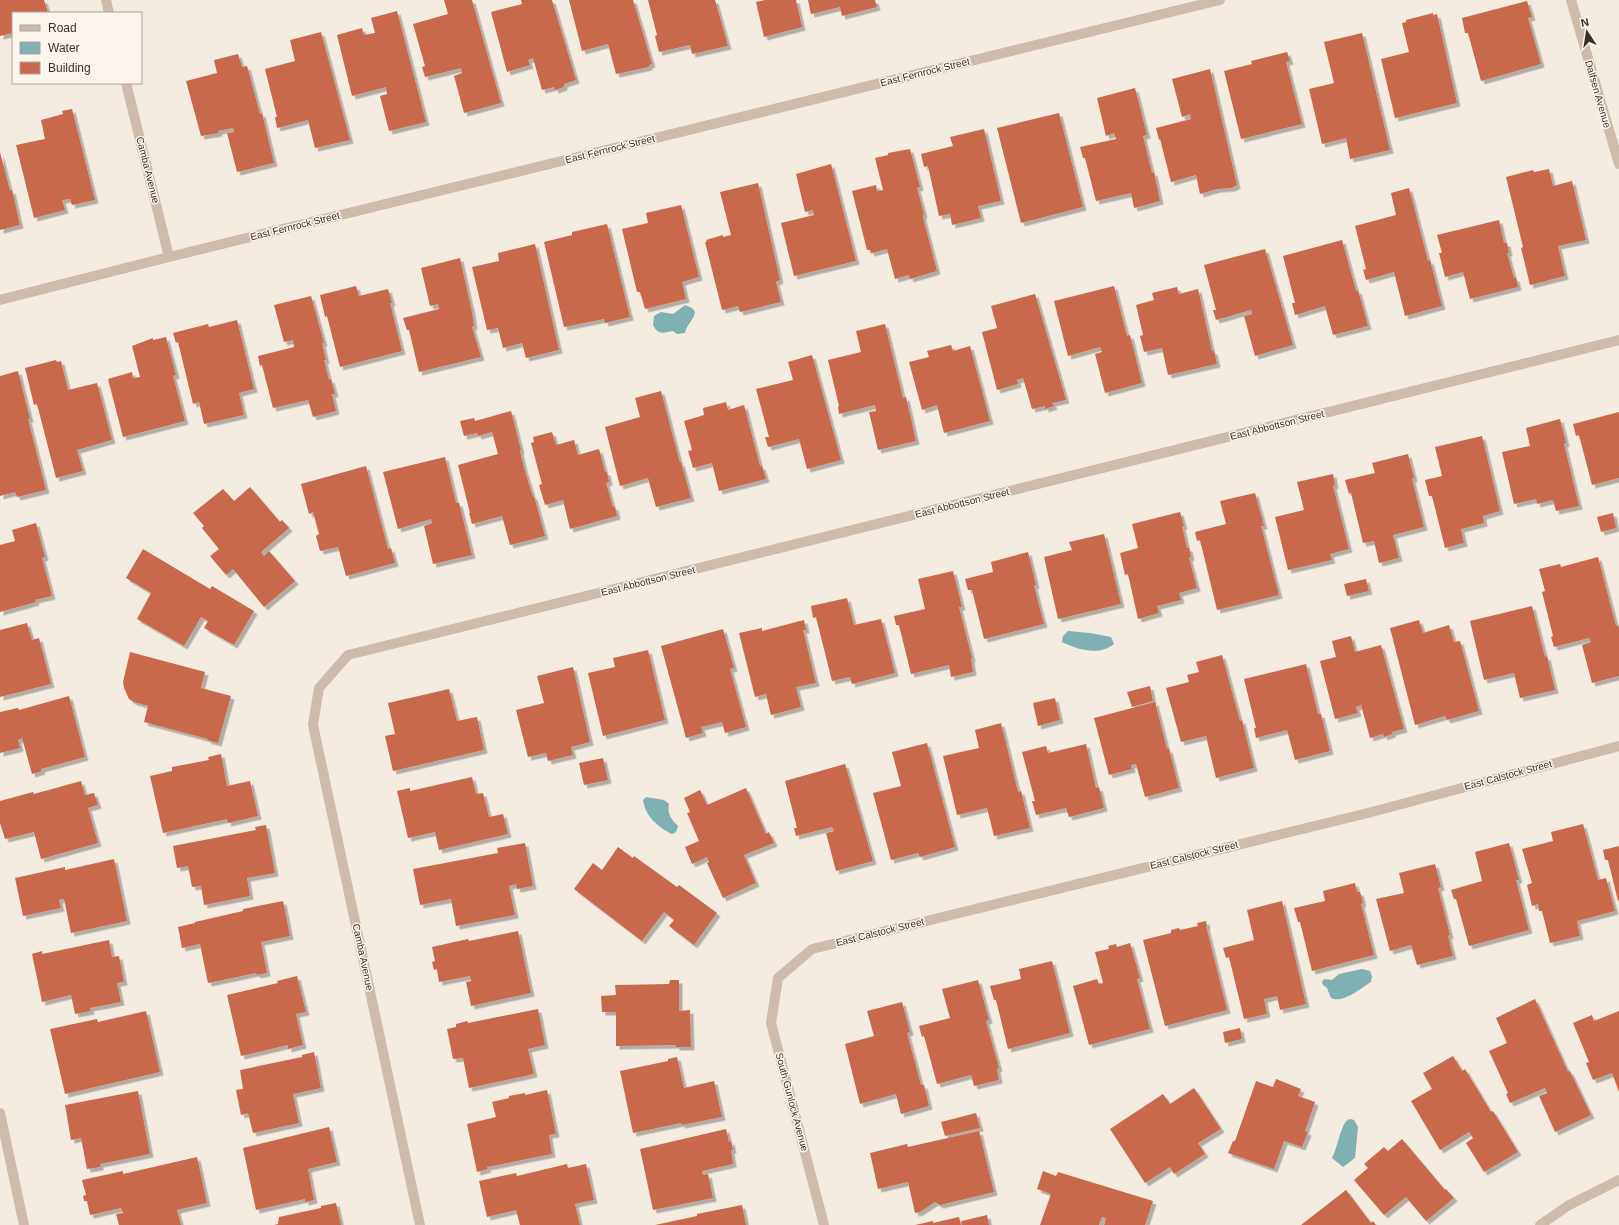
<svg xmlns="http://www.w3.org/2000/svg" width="1619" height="1225" font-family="Arial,sans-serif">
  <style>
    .water { fill: #7fb0b2 }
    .building { fill: #c8694b; filter: url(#shadow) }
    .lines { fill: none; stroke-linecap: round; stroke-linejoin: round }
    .minor { stroke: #cdbbac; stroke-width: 10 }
    .labels { text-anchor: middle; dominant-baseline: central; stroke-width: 3; stroke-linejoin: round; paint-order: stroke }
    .street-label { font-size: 10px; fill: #3b302b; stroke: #fbf5ee }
  </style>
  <defs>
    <filter id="shadow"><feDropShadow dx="3.5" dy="3.5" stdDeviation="0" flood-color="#0004"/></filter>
  </defs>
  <rect width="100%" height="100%" fill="#f4ebe1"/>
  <path class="water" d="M685 305 692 308 695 312C694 320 687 324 685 333L677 334 673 331C663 333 658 335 653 325L654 316 661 312 673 314Z
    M1068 631 1090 633 1111 637 1114 644C1099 656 1078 650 1062 642L1063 636Z
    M646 797 664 800 669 804C667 814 671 819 678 826L676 832 672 834C658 827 645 816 643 800Z
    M1362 969 1370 971 1372 976 1371 982C1361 988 1343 1004 1331 998L1327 988 1323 985 1322 982 1324 979 1332 980 1339 974Z
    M1350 1119 1354 1120 1358 1127 1355 1158 1343 1167 1332 1158C1338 1146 1339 1132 1346 1121Z"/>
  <path class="building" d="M0 0H44L48 13H13V33L0 36Z
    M444 0H472L501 103 464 113 454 76 462 73 461 68 425 77 422 67 425 66 413 24 448 14Z
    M521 0H552L576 80 564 84V87L555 90 554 87 542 90 533 58 528 60 530 65 507 72 491 12 522 4Z
    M569 0H633L652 64 649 65V67L616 74 608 44 582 51Z
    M648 0H715L728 46 692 54 690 45 659 52 655 36 657 35Z
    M765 0H796L802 27 764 37 756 2Z
    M808 0H875L877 7 842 16 840 7 811 14Z
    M1527 1 1532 17 1528 18 1541 64 1481 81 1468 33H1465L1462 18Z
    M397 11 426 122 389 131 380 96 387 94 386 87 352 96 337 35 362 28 364 35 375 33 371 18Z
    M1433 13V15L1437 14 1457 103 1395 118 1381 59 1409 52 1402 23 1406 22V20Z
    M321 32 350 140 315 148 308 120 277 128 275 117H277L265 69 295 61 290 40Z
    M1362 33 1390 150 1350 159 1346 138 1322 144 1309 89 1334 83 1324 42Z
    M1287 52 1290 61 1286 62 1302 124 1241 139 1224 71 1252 64 1251 61Z
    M238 54 242 67 247 66 260 114 262 113 274 163 237 172 227 133 234 132 233 128 218 131 219 133 201 136 186 81 217 73 214 60Z
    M1210 69 1237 185 1232 188 1217 189 1200 194 1196 175 1171 182 1160 139 1159 140 1156 128 1191 119 1190 114 1182 117 1172 79Z
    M1135 88 1147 135 1143 136 1152 173 1154 172 1160 201 1134 208 1131 193 1096 201 1085 158H1083L1080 147 1116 139 1114 133 1106 136 1097 98Z
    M72 109 95 200 72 205 70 199 62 200 65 210 34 218 16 145 45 139 41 120 63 114 62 111Z
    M1059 113 1083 207 1021 223 997 128Z
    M984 129 1001 201 978 206 981 218 952 225 950 214 939 216 928 166 924 167 921 154 953 146 950 137Z
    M910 149 920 187 917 188 924 214H923V218L937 271 910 279 909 275 895 279 887 249 871 253 870 250H867L852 191 876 185 877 191 883 190 875 158 888 155V153Z
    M0 152 10 191 12 190 20 225 0 230Z
    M831 164 856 261 794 276 781 223 814 215 813 210 805 212 796 174Z
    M1549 169 1553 186 1572 181 1586 240 1558 246 1565 276 1530 285 1521 248 1523 247 1506 177 1533 170 1534 172Z
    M758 183 780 280 776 282 781 302 740 312 738 306 722 310 705 242H707L706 240 723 235V237L731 235 720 192Z
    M1409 188 1428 261 1430 260 1442 306 1405 316 1394 272 1366 280 1363 270 1366 269 1355 226 1396 215 1391 193Z
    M681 205 699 277 682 282 686 299 645 309 640 292H637L622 229 648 223 646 213Z
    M1499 220 1504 243H1507L1509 253H1507L1514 278H1516L1518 287 1470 299 1463 272 1445 277 1439 253H1442L1437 235Z
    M607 224 630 317 605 323 604 319 564 327 544 242 572 235V232Z
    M1342 240 1356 291 1358 290 1368 326 1333 335 1325 306 1295 315 1292 303H1295L1283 256Z
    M535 244 559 350 526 358 522 343 503 348 498 328 487 330 472 267 499 261 498 253Z
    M1265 249 1293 345 1255 356 1244 316 1252 314 1251 310 1216 320 1213 310H1216L1204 265Z
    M460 258 472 312 474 326 472 327 481 357 419 372 409 330H407L403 318 439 309 438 304 430 306 421 268Z
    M356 286 359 296 388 289 392 303H390L402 351 340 367 327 316 325 317 320 295Z
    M1114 286 1127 336 1130 335 1142 383 1105 393 1095 354 1102 352 1100 347 1068 356 1054 301Z
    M1177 287 1179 294 1198 289 1212 351H1214L1217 364 1168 375 1162 348 1144 352 1140 336 1143 335 1136 305 1154 300 1152 293Z
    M1035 294 1066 400 1052 403 1054 406 1045 409V406L1032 409 1023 378 1017 380 1018 384 997 390 982 332 997 328 991 306Z
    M311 296 324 343H322L326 360H324L329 380 331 379 335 394H332L336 411 313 417 308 400 273 408 262 365 260 366 258 356 294 347 293 340 284 342 274 305Z
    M237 320 254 389 239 393 244 415 204 424 199 402 193 404 178 342 176 343 173 333 208 324 209 327Z
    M885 324 903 398 906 397 916 441 878 450 869 412 876 411 875 405 839 414 838 406H839L828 360 861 352 856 331Z
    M166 337 176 375 173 376 185 421 123 437 108 379 132 372 133 378 140 377 132 346 153 338V340Z
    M951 345 953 351 970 346 990 421 944 433 937 405 922 410 909 362 929 357 927 351Z
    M812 355 841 460 807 469 799 439 768 447 765 437H769L756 389 793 380 788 362Z
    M56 360 57 362 61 361 68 390 97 383 112 440 77 450 83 471 56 478 37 404 34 405 25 368Z
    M18 371 30 419H28L46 490 17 497 15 492 0 496V376Z
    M661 391 680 463 681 462 691 498 656 507 648 478 620 486 605 427 640 417 635 398Z
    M726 402 728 410 744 405 760 466H762L766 479 719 491 712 463 693 468 688 451 692 450 684 421 704 415 703 408Z
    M511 411 521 450 520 451 524 468 533 497 534 496 545 536 510 545 502 516 472 524 469 513H470L458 465 498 454 492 432 478 436 477 433 464 436 460 421 474 418 475 421Z
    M1619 412V478L1592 485 1579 435 1576 436 1573 424Z
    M1560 419 1566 443 1564 444 1579 506 1556 511 1553 500 1537 504 1536 499 1514 504 1502 452 1530 446 1526 428Z
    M552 432 556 445 574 440 578 455 599 449 605 472H607L609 482 606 483 613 507H615L617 516 570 529 563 500 545 505 539 485 542 484 531 443 534 442 533 437Z
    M1482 436 1500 511 1483 516 1484 523 1461 529 1464 543 1445 548 1432 496H1429L1425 480 1442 476 1435 447Z
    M1408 454 1414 478 1412 479 1424 527 1393 535 1399 558 1379 563 1374 541 1363 543 1351 493 1349 494 1345 480 1375 473 1372 463Z
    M445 457 456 503H459L472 555 433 564 424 526 432 523 431 519 398 529 383 472Z
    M366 466 388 549 391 548 395 563 346 576 338 547 320 551 316 536 319 534 313 512 309 514 301 484Z
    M1333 474 1335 485 1333 486 1349 549 1330 554 1332 560 1288 570 1275 517 1304 510 1297 482Z
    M250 487 280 522 282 520 289 528 261 552 264 556 269 551 295 581 264 607 233 569 226 575 210 556 219 549 202 528 204 526 193 513 223 489 234 501Z
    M1255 493 1264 526H1261L1279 595 1217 610 1200 540 1197 541 1195 532 1226 524 1220 501Z
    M1180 512 1184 526H1182L1187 548H1189L1191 557 1189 558 1197 588 1179 593 1181 600 1157 606 1159 613 1138 619 1128 574 1125 575 1120 553 1138 548 1132 524Z
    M1613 513 1616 528 1601 532 1597 517Z
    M36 523 45 557 42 558 52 596 35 600 36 602 0 612V545L15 541 12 530Z
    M1104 534 1121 604 1058 619 1044 557 1072 550 1069 542Z
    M143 549 210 589 212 586 254 611 234 645 204 628 208 621 201 617 184 646 137 619 151 593 126 578Z
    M1028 552 1036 585 1034 586 1044 624 984 639 972 590H968L965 579 993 572 991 562Z
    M1598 557 1616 626 1618 625 1619 628V676L1592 683 1582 645 1591 642 1589 638 1554 647 1551 637 1553 636 1542 592 1545 591 1539 569 1560 564 1561 567Z
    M953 571 962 607H959L972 658 971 659 973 672 951 677 949 665 911 674 899 625H896L894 616 925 609 918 579Z
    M1366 579 1369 591 1347 596 1344 584Z
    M847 598 854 625 881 619 895 673 852 684 850 677 832 681 816 617 813 618 811 606Z
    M1532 606 1545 657 1547 656 1555 690 1520 698 1514 673 1484 680 1470 621Z
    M804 620 806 630H803L816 683 796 687 801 707 771 715 766 694 755 697 739 633 762 628V631Z
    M1419 620 1423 633 1449 625 1454 642 1460 641 1479 711 1447 720 1445 716 1415 725 1390 628Z
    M27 623 32 640 39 638 51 684 0 697V630Z
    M723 629 734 668 730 669 746 727 725 733 722 722 701 727 703 733 686 738 661 646Z
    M1351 636 1355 652 1381 645 1404 729 1392 732V734L1384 737 1383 734 1370 738 1361 705 1356 707 1358 713 1335 719 1320 661 1336 657 1332 641Z
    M648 650 665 720 603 736 588 673 615 667 613 658Z
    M130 652 205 672 201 688 231 696 218 743 207 740 208 739 144 722 148 706 134 702 129 699 124 688 123 682Z
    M1222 655 1240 721 1242 720 1254 768 1216 778 1206 736 1181 742 1166 688 1189 682 1187 675 1199 672 1196 662Z
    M1306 664 1318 714H1321L1330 751 1295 760 1287 730 1256 738 1254 728H1256L1244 679Z
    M573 667 590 742 571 747 573 755 548 761 546 753 528 757 516 710 544 703 537 676Z
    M1150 686 1153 701 1132 707 1127 692Z
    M449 689 457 721 477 717 484 750 393 771 385 736 395 734 388 703Z
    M69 696 85 757 41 769 42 771 32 774 22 738 18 740 20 748 0 753V712L18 708 19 710Z
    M1055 698 1060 720 1038 726 1033 703Z
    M1155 702 1167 749H1169L1179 788 1145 797 1136 764 1131 765 1132 769 1109 775 1094 718Z
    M1001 723 1018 792 1021 791 1030 828 994 836 987 808 957 815 943 756 979 748 975 730Z
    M927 743 955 847 920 857 918 853 891 860 873 793 901 786 892 752Z
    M1086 744 1096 788 1099 787 1104 808 1069 817 1066 808 1036 815 1032 801H1035L1022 752 1046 746 1048 753Z
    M221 754 227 786 250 781 258 816 228 823 227 819 163 833 150 776 172 771V767L209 760 208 757Z
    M603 758 608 780 584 785 579 763Z
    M845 764 873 861 836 871 826 833 834 831 832 827 796 836 794 828H797L785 781Z
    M472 777 476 794 483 793 489 817 503 814 508 834 439 850 435 832 408 838 397 791 410 788V791Z
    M81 781 85 795 94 793 98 805 88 808 98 843 41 859 34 832 5 839 0 823V801L33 792 34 794Z
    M746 788 766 834 769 832 774 843 744 855 756 883 723 898 707 863 709 862 707 857 692 864 685 847 699 841 687 813 690 812 684 798 700 790 707 805Z
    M1583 824 1598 880 1606 878 1615 911 1577 921 1580 936 1550 943 1542 911H1539L1538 904 1532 906 1527 885 1532 883 1522 849 1553 841 1551 832Z
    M266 825 275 873 247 878 250 896 204 905 201 886 192 887 188 866 177 868 173 846 256 830 255 827Z
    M525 843 533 886 517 889 516 884 509 886 515 915 456 926 451 899 420 905 413 869 498 853 497 848Z
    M1509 843 1519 880H1516L1529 930 1469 946 1456 899H1454L1451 890 1482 881 1475 852Z
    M1619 846V900L1618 901 1608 860H1605L1603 850Z
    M618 847 633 858 634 856 677 887 679 885 717 913 694 945 669 926 674 920 664 912 642 941 574 889 593 863 602 870Z
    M114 859 127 921 71 933 64 899 59 900 61 908 23 916 15 878 65 867V870Z
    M1435 864 1441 887 1438 888 1450 935 1448 936 1453 956 1417 965 1411 945 1390 951 1376 899 1404 893 1399 873Z
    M1355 883 1357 892H1360L1363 903 1361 904 1374 955 1312 971 1300 922H1298L1294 908 1325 901 1323 891Z
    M283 901 290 936 261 942 267 973 257 975 256 973 208 983 200 944 182 948 178 927 195 923V922L243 911V909Z
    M1282 901 1306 1004 1280 1010 1277 996 1264 999 1267 1014 1244 1019 1229 957 1226 958 1223 948 1254 940 1247 910Z
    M1206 921 1207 926H1206L1227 1010 1165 1026 1143 940 1171 933V930L1179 928 1180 930 1198 926 1197 923Z
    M518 931 531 993 471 1006 466 982 471 981 470 976 439 982 437 969 434 970 432 962 435 961 432 947 468 939 469 941Z
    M109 940 112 957 119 956 124 982 117 983 121 1002 90 1008 91 1011 75 1014 71 995 42 1002 32 954 42 951V954Z
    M1130 943 1140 978 1137 979 1150 1029 1089 1045 1073 986 1097 979 1099 984 1103 983 1095 952 1109 949 1108 946 1116 944 1117 947Z
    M1052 961 1070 1033 1008 1049 996 1000H994L990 986 1021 979 1019 969Z
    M297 976 306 1012 296 1014 303 1045 288 1049V1045L241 1056 227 995 278 983 277 981Z
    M670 980H679V1011L690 1010 691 1047H676V1045L616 1046V1012H602L601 996 616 995 615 985 669 984Z
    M978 980 989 1020 986 1021 999 1068 997 1069 999 1080 974 1086 971 1075 937 1084 924 1036 922 1037 919 1026 950 1018 942 989Z
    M1535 999 1568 1072 1570 1071 1591 1115 1555 1132 1539 1096 1547 1093 1545 1088 1510 1103 1506 1094 1508 1093 1489 1051 1507 1043 1496 1018Z
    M902 1002 910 1032 907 1033 921 1085H924L929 1106 901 1114 896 1094 860 1104 845 1044 874 1036 867 1011Z
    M538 1009 545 1045 528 1049 534 1074 469 1088 463 1058 453 1059 447 1029 456 1027V1024L467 1021 468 1023Z
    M146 1011 160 1072 65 1094 50 1029 97 1019 98 1022Z
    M1619 1011V1092L1612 1073 1593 1080 1586 1063 1589 1062 1573 1023 1592 1015 1594 1021Z
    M1240 1028 1242 1039 1225 1043 1223 1032Z
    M314 1052 321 1088 293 1094 299 1123 253 1133 248 1113 241 1115 236 1090 243 1089 240 1070 302 1057V1055Z
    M1453 1056 1462 1071 1465 1069 1491 1112 1493 1111 1518 1152 1484 1172 1466 1143 1473 1138 1469 1132 1440 1150 1411 1101 1432 1089 1423 1073Z
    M677 1057 684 1088 714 1081 722 1117 682 1125 681 1123 633 1133 620 1071 668 1061V1059Z
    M1276 1079 1301 1089 1298 1096 1315 1102 1305 1131 1308 1132 1302 1147 1284 1141 1274 1169 1228 1153 1233 1141H1235L1256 1081 1273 1087Z
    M1194 1088 1221 1129 1198 1143 1205 1154 1174 1174 1170 1167 1145 1183 1110 1129 1163 1094 1170 1104Z
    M547 1090 556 1134 549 1135 552 1154 487 1167 488 1169 477 1172 467 1124 496 1117 492 1102 509 1098V1096L525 1093V1095Z
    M138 1091 150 1154 100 1164V1167L87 1169 81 1138 71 1140 65 1105Z
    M976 1113 980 1128 945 1136 941 1122Z
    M329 1127 337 1162 308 1169 314 1200 305 1202V1199L256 1210 243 1148Z
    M726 1129 729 1142 731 1141 733 1150H731L733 1164 702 1171 703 1175 708 1174 713 1198 653 1210 640 1149Z
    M979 1131 994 1192 940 1205 935 1202 920 1212 915 1213 908 1182 878 1189 870 1153 907 1144 908 1147Z
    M1402 1139 1445 1190 1446 1189 1454 1198 1426 1221 1406 1197 1384 1215 1354 1180 1368 1168 1364 1164 1384 1147 1388 1151Z
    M197 1157 207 1203 177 1210 181 1225H119L116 1214 123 1213 121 1208 90 1215 87 1201H84L83 1196 86 1195 82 1180 123 1171V1174Z
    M567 1164 568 1168 586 1164 594 1200 575 1204 580 1225H520L516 1210 487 1217 479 1181 516 1173 517 1176Z
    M1043 1171 1056 1176 1058 1172 1153 1201 1145 1225H1104L1106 1218 1102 1217 1099 1225H1040L1051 1194 1037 1189Z
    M1346 1190 1371 1223 1373 1221 1376 1225H1301Z
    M336 1203 341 1225H274L278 1224 279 1217 321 1208V1206Z
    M742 1205 746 1225H655L697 1216V1214Z
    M987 1215 989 1225H962V1221Z
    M959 1217 961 1225H915L933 1221V1223Z"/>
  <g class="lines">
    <path class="minor" d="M106 0 109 13
      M1571 0 1619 164
      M126 83 169 257
      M0 300 169 257 1220 0
      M0 1113 24 1225
      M420 1225 313 725 319 688 348 655 1619 340
      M824 1225 771 1023 778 978 812 949 1368 813 1619 746
      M1540 1225 1569 1205 1619 1180"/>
  </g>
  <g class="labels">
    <g class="street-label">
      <text transform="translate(925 72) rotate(-14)">East Fernrock Street</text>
      <text transform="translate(1598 94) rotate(74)">Dalfsen Avenue</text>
      <text transform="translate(610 149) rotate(-14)">East Fernrock Street</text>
      <text transform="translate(148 170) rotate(76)">Camba Avenue</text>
      <text transform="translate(295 226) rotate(-14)">East Fernrock Street</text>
      <text transform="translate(1277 425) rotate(-14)">East Abbottson Street</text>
      <text transform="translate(962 503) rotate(-14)">East Abbottson Street</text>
      <text transform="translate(648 581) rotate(-14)">East Abbottson Street</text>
      <text transform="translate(1508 775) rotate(-15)">East Calstock Street</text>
      <text transform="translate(1194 855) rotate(-14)">East Calstock Street</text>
      <text transform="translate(880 932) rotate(-14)">East Calstock Street</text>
      <text transform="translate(363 957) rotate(78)">Camba Avenue</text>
      <text transform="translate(792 1102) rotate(75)">South Gunlock Avenue</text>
    </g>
  </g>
  <rect x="12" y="12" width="130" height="72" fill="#fbf5ee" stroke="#aea6a0"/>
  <rect x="20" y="25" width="20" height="6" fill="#cdbbac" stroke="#aea6a0"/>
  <text x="48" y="32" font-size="12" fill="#3b302b">Road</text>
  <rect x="20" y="42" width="20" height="12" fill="#7fb0b2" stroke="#aea6a0"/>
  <text x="48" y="52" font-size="12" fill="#3b302b">Water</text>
  <rect x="20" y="62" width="20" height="12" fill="#c8694b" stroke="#aea6a0"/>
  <text x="48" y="72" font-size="12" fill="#3b302b">Building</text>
  <g transform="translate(1587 32) rotate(348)" stroke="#fbf5ee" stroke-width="3" paint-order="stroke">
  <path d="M0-3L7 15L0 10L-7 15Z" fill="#3b302b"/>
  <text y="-6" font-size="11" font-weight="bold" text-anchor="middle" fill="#3b302b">N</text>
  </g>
</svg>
